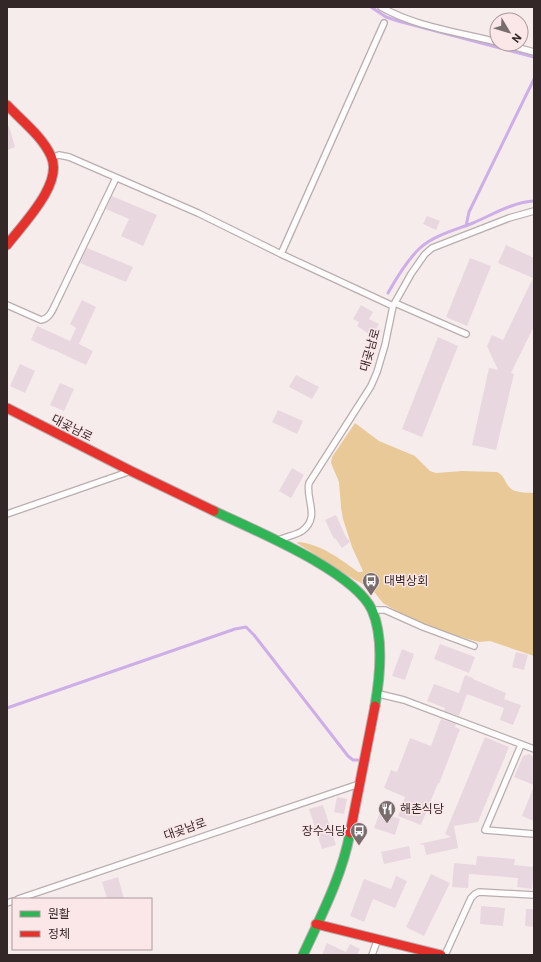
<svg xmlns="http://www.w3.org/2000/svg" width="541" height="962" font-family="Roboto,'Noto Sans KR',sans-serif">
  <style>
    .forest { fill: #e8c997 }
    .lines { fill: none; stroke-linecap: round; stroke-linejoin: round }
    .stream { stroke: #cdaee7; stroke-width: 3 }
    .building { fill: #e9d7e0 }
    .lane-casing { stroke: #b9aeaf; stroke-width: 8 }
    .fast-casing { stroke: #b9aeaf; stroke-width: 11 }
    .jam-casing { stroke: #b9aeaf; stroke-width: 11 }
    .lane { stroke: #fefcfc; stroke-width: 5.5 }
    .fast { stroke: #30b455; stroke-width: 9 }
    .jam { stroke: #e5322d; stroke-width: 9 }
    .labels { text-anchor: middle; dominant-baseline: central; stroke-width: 3; stroke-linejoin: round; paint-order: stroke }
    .street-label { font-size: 12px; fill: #342728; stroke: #fce7e8 }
    .poi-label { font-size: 12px; fill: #342728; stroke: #fce7e8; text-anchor: start }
  </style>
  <rect width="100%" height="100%" fill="#f7ecec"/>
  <path class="forest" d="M355 423 379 441 415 456 430 471 436 473 462 471 497 472C503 475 504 479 507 484 512 494 525 492 534 493V656L490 641 479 642 457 636 427 626 407 617 383 603 371 588 355 580 297 543 298 542C321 544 340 559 358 572H362L363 571 352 547 343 519 341 507 339 482 331 463 332 457Z"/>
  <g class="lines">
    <path class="stream" d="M371 7 386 17 398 21 534 57
      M466 226 469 212 534 79
      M388 293C397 277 407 260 420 248 434 235 456 230 473 223 492 215 513 202 534 201
      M7 708 235 629 246 627 254 635 348 756 353 760H358"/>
  </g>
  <path class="building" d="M7 126H9L15 147 7 150Z
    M112 196 157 215 143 246 121 236 129 219 106 209Z
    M427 216 440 221 436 230 423 224Z
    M506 245 534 258V326L511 373 514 374 496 450 472 445 489 368 498 370 487 346 492 335 503 340 533 278 498 263Z
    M87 248 133 267 126 282 80 263Z
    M470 258 491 266 467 326 446 317Z
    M82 300 96 307 79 344 93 351 86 365 52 349V350L31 340 37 326 70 341 76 328 70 324Z
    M361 305 373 312 369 319 379 324 372 336 357 326 359 322 353 319Z
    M438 337 458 346 422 437 402 429Z
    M20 364 35 371 25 393 10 386Z
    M296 375 319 387 312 399 289 387Z
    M60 383 74 389 64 411 50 405Z
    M278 410 303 421 297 434 272 422Z
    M292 468 304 475 291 498 279 491Z
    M336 515 345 535 350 542 342 548 335 538 334 539 325 520Z
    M440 644 475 657 469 673 434 659Z
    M402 649 414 654 405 680 392 676Z
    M516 652 528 655 524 670 512 667Z
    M465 675 473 678V679L506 693 504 699 521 705 513 725 500 720 504 708 467 694 459 716 444 711 445 708 427 701 434 684 459 693Z
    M441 719 456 724 455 727 460 729 439 784 438 783 421 825 398 816 405 797 384 788 391 770 397 772 410 738 431 746Z
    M485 737 509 747 478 822 454 826 458 848 426 855 424 845 419 844 451 837 445 834Z
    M529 754 534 757V785L514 777 523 756Z
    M534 786V821L522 816Z
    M337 797 347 799 344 814 334 812Z
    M323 805 336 845 322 849 309 809Z
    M380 812 400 819 395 835 374 828Z
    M409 846 411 858 384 864 381 852Z
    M477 856 515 859 514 865 534 867 532 889 517 887 518 878 469 874 468 888 452 887 454 863 476 865Z
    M431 874 450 883 424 936 406 927Z
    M396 876 407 881 395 908 373 899 364 922 350 916 364 879 391 889Z
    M118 877 124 899H107L102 882Z
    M481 906 505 908 503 926 480 924Z
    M526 909H534V927L525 926Z
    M327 943 346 952 350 944 360 949 357 955H322Z"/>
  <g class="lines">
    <defs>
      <path id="lane" d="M381 7C416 27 458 32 497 42
        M505 44 534 52
        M53 157 59 155 69 157 198 213 281 254 393 306
        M281 254 384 23
        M395 303 466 334
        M7 305 41 320C49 319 52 311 55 305L116 178
        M7 514 128 472
        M281 539C288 536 296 535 302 531 321 517 305 499 309 483L371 386 377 372 385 345 393 306 411 274 425 254 432 248 509 218 534 211
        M374 610H385L423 627 474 646
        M379 694 404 700 534 749
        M521 745 485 830 534 834
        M18 899 359 784
        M7 903 13 901
        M372 955 377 941
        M445 955 471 898 475 894 479 892 534 895"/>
      <path id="fast" d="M214 511C254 530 354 571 372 610 384 637 380 677 375 706
        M303 955C321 916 342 876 350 833"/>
      <path id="jam" d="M7 105C22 121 42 136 51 156 64 183 23 224 7 245
        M7 408 131 471 214 511
        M350 833 375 706
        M316 924 441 955"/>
    </defs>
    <use href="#lane" class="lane-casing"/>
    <use href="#fast" class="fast-casing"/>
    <use href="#jam" class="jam-casing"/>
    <use href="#lane" class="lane"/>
    <use href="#fast" class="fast"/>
    <use href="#jam" class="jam"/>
  </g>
  <defs>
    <symbol id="bus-pin" viewBox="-11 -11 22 30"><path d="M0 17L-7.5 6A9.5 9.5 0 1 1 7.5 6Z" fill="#786c6d" stroke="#fce7e8"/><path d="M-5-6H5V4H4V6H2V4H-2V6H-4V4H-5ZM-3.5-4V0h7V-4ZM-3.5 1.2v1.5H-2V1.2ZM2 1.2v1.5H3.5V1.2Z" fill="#fff"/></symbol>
    <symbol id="restaurant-pin" viewBox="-11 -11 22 30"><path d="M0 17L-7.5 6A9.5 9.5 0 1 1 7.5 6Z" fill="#786c6d" stroke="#fce7e8"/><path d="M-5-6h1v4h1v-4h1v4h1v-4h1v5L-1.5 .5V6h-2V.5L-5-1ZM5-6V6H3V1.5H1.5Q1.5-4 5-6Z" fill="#fff"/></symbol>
  </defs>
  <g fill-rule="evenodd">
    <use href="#bus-pin" x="361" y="571" width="20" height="27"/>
    <use href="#restaurant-pin" x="377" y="799" width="20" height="27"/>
    <use href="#bus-pin" x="349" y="821" width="20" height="27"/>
  </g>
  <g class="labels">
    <g class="street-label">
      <text transform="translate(370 350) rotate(-74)">대곶남로</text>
      <text transform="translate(72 428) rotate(27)">대곶남로</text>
      <text transform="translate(185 829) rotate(-19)">대곶남로</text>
    </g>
    <g class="poi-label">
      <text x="384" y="581">대벽상회</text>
      <text x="400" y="809">해촌식당</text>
      <text x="346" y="831" text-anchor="end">장수식당</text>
    </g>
  </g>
  <rect width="541" height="962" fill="none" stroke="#342728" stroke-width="16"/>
  <rect x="12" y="898" width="140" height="52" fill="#fce7e8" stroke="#ac9a9b"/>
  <rect x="20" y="911" width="20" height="6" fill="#30b455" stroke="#ac9a9b"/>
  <text x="48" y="918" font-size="12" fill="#342728">원활</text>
  <rect x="20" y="931" width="20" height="6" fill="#e5322d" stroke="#ac9a9b"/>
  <text x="48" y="938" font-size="12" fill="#342728">정체</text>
  <g transform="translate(509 32) rotate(128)"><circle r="19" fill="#fce7e8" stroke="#ac9a9b"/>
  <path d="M0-3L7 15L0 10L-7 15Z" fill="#786c6d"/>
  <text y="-6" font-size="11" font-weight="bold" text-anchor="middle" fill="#342728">N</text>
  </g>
</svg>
